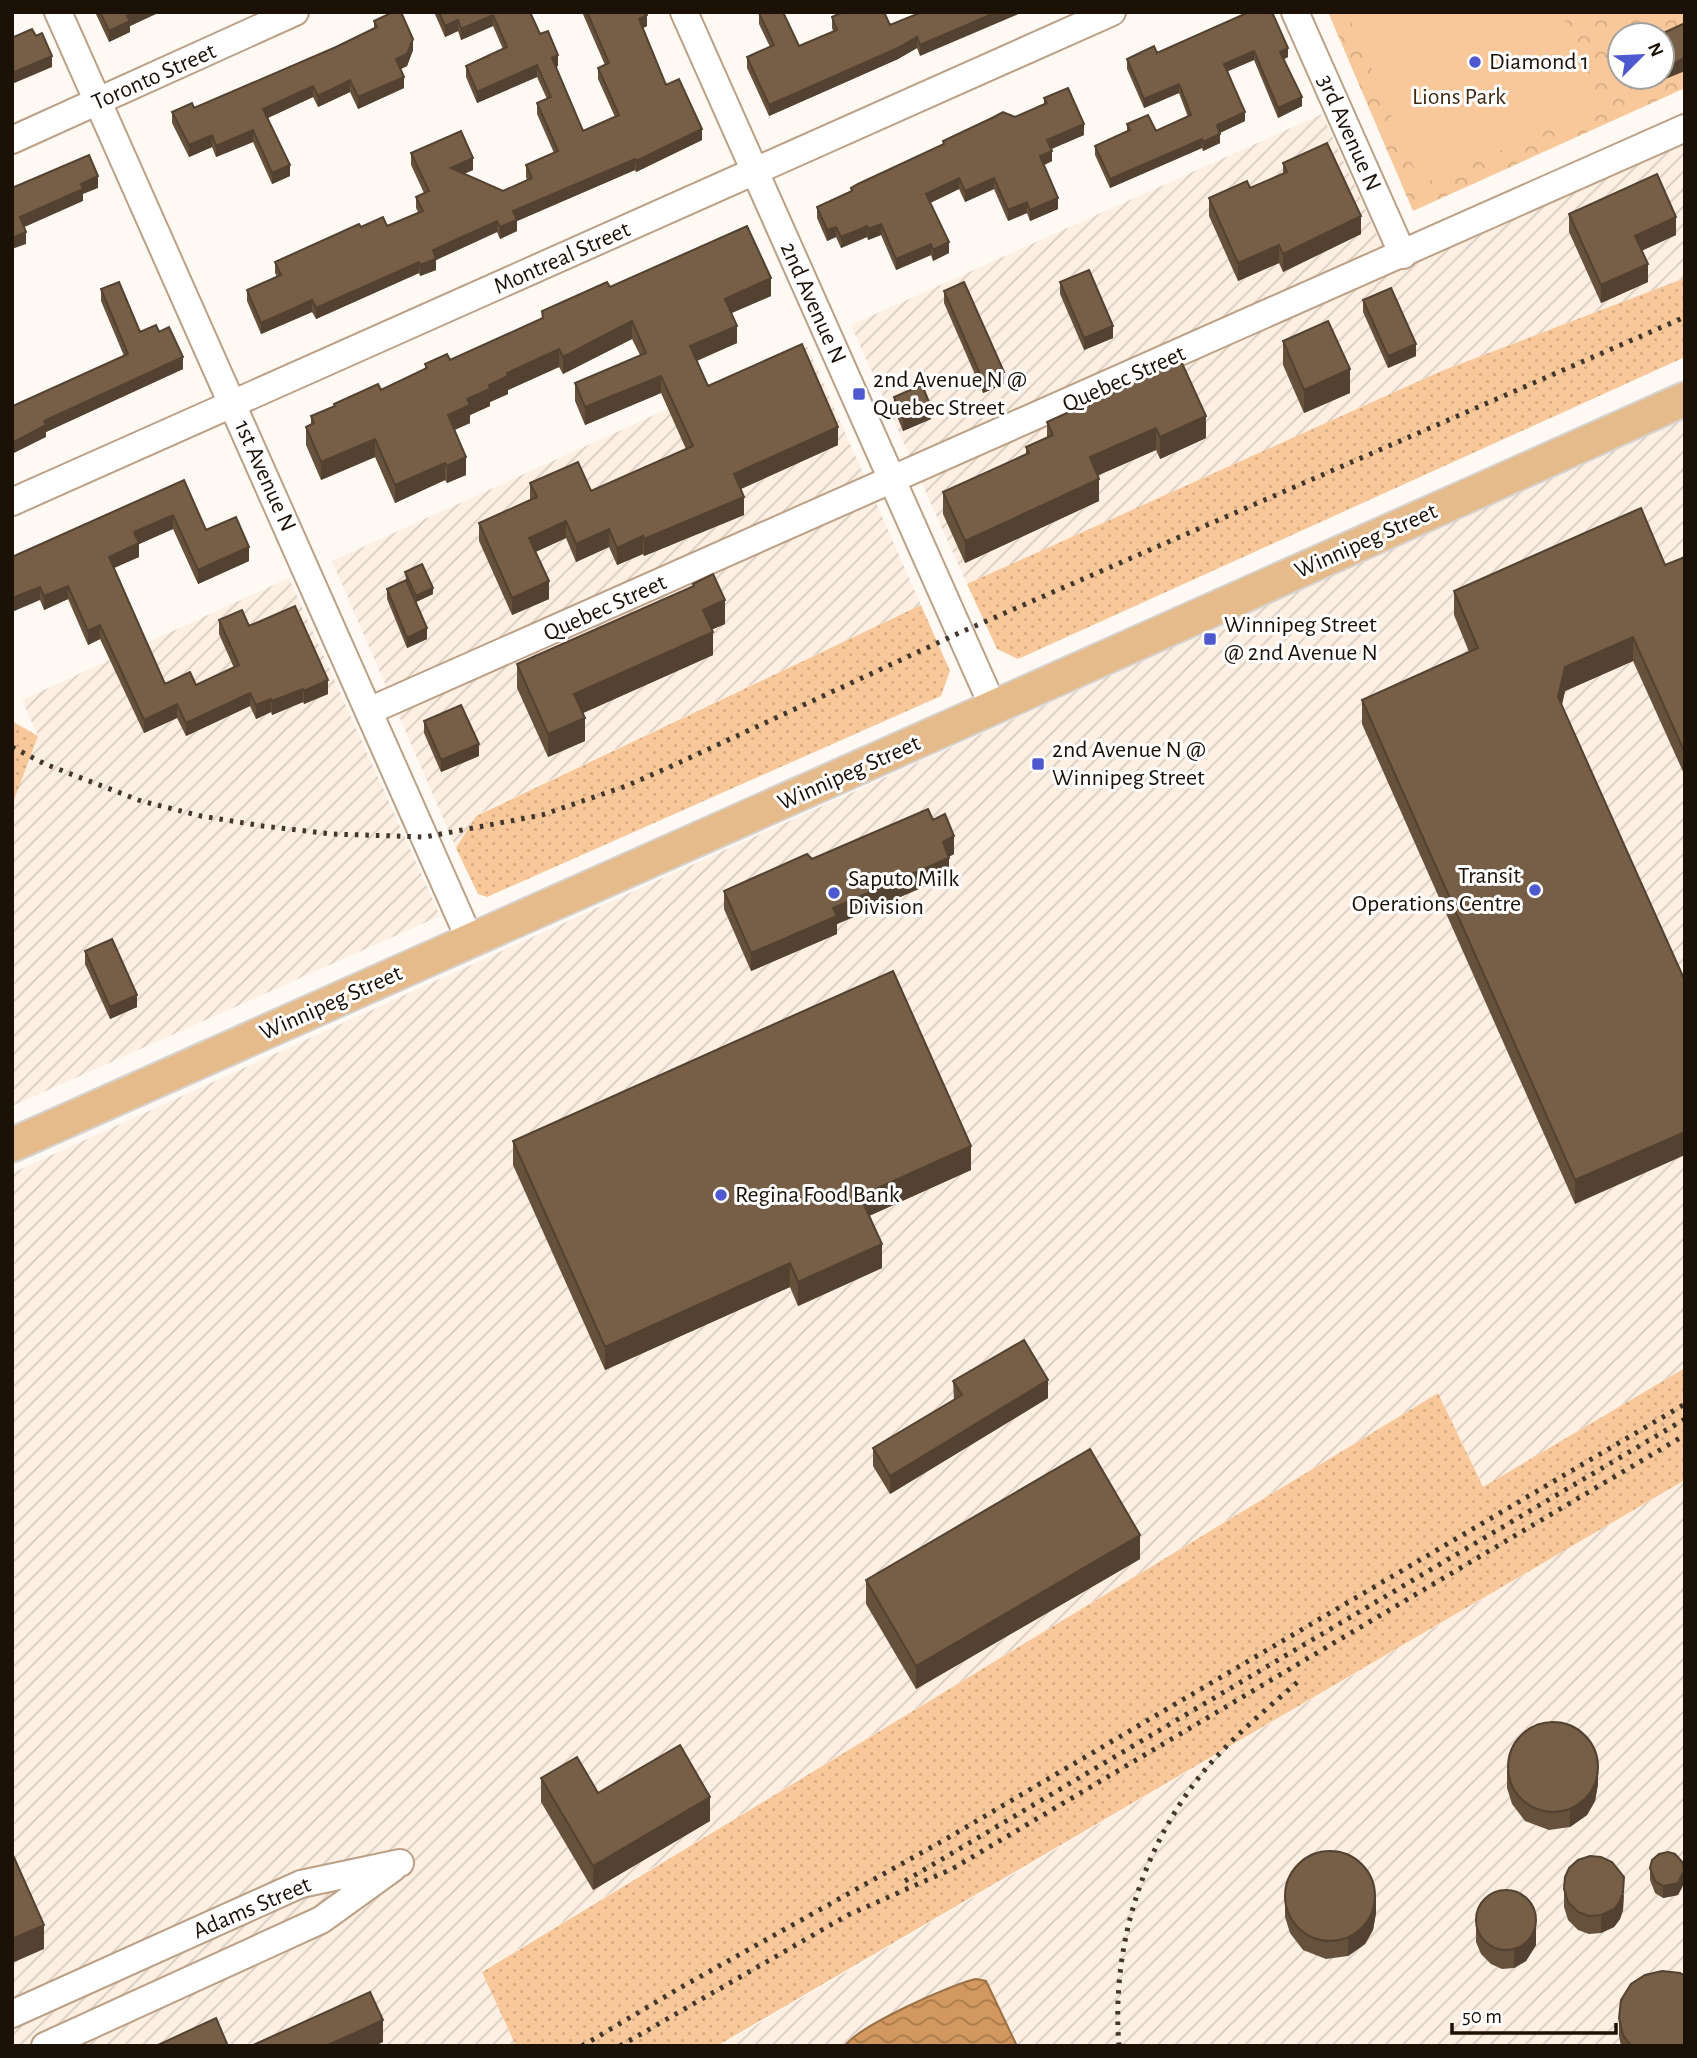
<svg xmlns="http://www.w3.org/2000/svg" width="1697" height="2058" font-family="'Alegreya Sans',sans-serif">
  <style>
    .industrial { fill: url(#industrial-furrows) }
    .grass { fill: url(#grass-dots) }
    .park { fill: url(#park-crowns); fill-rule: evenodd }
    .garden { fill: #f8c89a }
    .water { fill: url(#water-waves); stroke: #9b7045; stroke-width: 2 }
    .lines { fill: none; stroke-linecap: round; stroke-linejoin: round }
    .minor-casing { stroke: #bca086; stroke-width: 30 }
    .major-casing { stroke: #d6d4d2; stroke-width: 37 }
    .minor { stroke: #fff; stroke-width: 26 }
    .major { stroke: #e6bb8b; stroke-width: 33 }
    .rail { stroke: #41372e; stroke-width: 5; stroke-dasharray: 3.5 7; stroke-linecap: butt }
    .wall { fill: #66513c }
    .shaded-wall { fill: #534231 }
    .building { fill: #775e46; stroke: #534231; stroke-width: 2 }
    .poi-dot { fill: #4f59cf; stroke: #fff; stroke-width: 2.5 }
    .labels { text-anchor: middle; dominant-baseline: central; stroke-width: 6; stroke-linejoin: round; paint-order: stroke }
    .poi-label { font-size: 24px; fill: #1b1107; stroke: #fff; text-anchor: start }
    .street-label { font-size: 24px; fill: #1b1107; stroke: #fff }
    .park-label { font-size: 24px; fill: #422a11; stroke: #fff }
  </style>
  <defs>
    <pattern id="industrial-furrows" width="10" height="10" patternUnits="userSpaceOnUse" patternTransform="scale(1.75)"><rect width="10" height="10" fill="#fdefe2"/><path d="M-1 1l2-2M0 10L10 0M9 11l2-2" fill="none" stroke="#d8ccc0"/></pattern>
    <pattern id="grass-dots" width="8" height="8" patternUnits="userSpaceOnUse" patternTransform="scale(1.75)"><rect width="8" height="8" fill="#f8c89a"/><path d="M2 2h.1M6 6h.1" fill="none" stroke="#d4ab83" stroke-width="1.8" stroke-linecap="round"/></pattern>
    <pattern id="park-crowns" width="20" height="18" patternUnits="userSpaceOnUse" patternTransform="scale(1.75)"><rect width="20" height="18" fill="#f8c89a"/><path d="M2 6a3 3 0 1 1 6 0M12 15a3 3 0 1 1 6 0" fill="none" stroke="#d4ab83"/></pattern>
    <pattern id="water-waves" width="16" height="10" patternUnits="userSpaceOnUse" patternTransform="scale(1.75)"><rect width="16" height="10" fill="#d2985f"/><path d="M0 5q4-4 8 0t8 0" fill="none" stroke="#aa7b4c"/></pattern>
  </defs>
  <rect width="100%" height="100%" fill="#fff9f3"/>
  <path class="industrial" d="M1322 114 1394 272 1685 143V278L1439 372 967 584 851 325Z
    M807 346 921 605 476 815 456 848 332 561Z
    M1685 415V1368L1483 1487 1438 1393 482 1971 516 2046H12V1173Z
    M289 578 440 916 12 1106V800L38 736 22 700Z
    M1685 1480V2046H720Z"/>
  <path class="grass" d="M1685 278V357L1018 659 997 649 967 584 1439 372Z
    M921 605 950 671 941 696 487 897 478 894 456 848 476 816Z
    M12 721 38 736 14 800H12Z
    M1685 1368V1480L717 2046H516L482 1972 1438 1393 1483 1487Z"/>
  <path class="park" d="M1328 12H1685V88L1413 211ZM1620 35H1662V77H1620Z"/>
  <path class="garden" d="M1347 12H1561L1601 108 1421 184Z"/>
  <path class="water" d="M976 1979 986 1981 1017 2046H845C857 2027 951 1984 976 1979Z"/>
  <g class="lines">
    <defs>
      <path id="minor" d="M58 12 470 940
        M684 12 994 709
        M1295 12 1403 255
        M12 140 295 12
        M12 502 1112 12
        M369 711 1685 128
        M12 2014 301 1884 400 1863
        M45 2046 321 1920 393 1868"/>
      <path id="major" d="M12 1145 1685 399"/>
    </defs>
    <use href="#minor" class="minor-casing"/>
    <use href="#major" class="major-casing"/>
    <use href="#minor" class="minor"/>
    <use href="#major" class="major"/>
    <path class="rail" d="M12 747 45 764 141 801 201 816 263 826 332 834 425 837 542 815 626 786 674 765 959 633 1685 317
      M905 1881 1685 1419
      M582 2046 678 1989 946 1839 1685 1404
      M620 2046 848 1915 952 1869 1685 1435
      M1119 2046C1111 1948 1142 1847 1204 1771 1232 1737 1268 1708 1301 1679"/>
  </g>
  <path class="wall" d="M95 12H160L130 26V32L109 42Z
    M434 12H530L540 34 558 66 556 67 583 131 615 117 598 79V68L605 65 582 12H646L647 26 643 28 666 85 702 140 636 172 635 170 517 221V231L500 239 497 232 436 260V270L420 276 419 273 316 319 312 312 261 334 247 301V290L277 277 275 273V262L361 227 387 226 418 212 416 208V197L424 193 411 165V153L473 170 464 174 503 191 527 180 526 177V165L554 153 537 114V103L547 99 537 77 477 103 466 77V66L503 49 493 26 461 40 458 31 445 37Z
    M922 12 920 56 917 48 898 59 769 116 747 68V57L770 47 759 24V13L799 46 833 31 832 28V17L890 25Z
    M1249 12 1288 57 1284 59 1302 106 1278 118 1254 60 1227 71 1245 121 1220 133V143L1203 151 1202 148 1110 188 1095 155V146L1127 131V124L1156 131 1188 117 1179 93 1144 108 1127 69V59L1157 53Z
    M374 21 413 50 407 66 401 69 404 88 358 109 350 92 318 107 313 97 268 118 290 176 272 184 253 142 216 157 212 147 189 157 172 123V112L194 108 336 47 374 29Z
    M1044 98 1084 135 1051 149 1052 161 1044 165 1058 209 1030 221 1027 213 1008 221 994 189 965 202 959 189 930 203 949 253 933 261 931 255 896 270 881 235 868 240 867 237 841 248 836 237 827 241 817 218V207L851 192V188L943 144V141L1015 117 1044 104Z
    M1283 163 1361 234 1283 272 1279 263 1238 281 1209 216V198L1250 188 1283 174Z
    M1569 214 1676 235 1642 250 1648 282 1601 303 1569 232Z
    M1060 282 1113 338 1084 350 1060 294Z
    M610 287 771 296 731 313 737 343 697 361 708 386 838 445 741 489 744 515 644 556 643 554 617 565 609 547 576 562 566 538 535 552 549 599 512 615 479 541V523L530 500V483L591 491 686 449 661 393 585 425 575 401V383L640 355 632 339 563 374 559 367 508 390V394L490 402V406L470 415V423L454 430 466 475 447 483 445 480 395 503 375 457 321 480 306 445V427L311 425V416L334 406V404L381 390 425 369V364L450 360 542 318V311Z
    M101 289 140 332H159L183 369 46 432V437L13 406 124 356 101 301Z
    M944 291 1004 384 983 393 944 303Z
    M1363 300 1416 356 1388 368 1363 312Z
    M1283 341 1350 393 1304 413 1283 365Z
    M1181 361 1206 438 1160 459 1156 450 1098 475 1099 501 965 563 943 514V492L1026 455V447L1047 437V422Z
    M894 397 931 419 903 431 894 409Z
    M184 480 206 530 249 561 198 584 173 529 139 544V557L114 568 165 684 196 685 234 668 219 634V620L249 626 328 694 304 704 303 702 272 715 271 712 256 719 250 706 186 736 177 718 144 733 100 639 88 645 68 599 44 610 40 600 12 557Z
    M1685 557V776L1633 661 1565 691 1562 705 1685 981 1575 1204 1362 724V700L1469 652 1454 615V591L1665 565Z
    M405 572 433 594 416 602 427 639 407 648 387 599V589L406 580Z
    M693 584 725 624 711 630 713 655 583 713 585 741 548 757 517 688V664L693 586Z
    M424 721 479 756 441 772 424 733Z
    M933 820 954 854 948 857 949 876 837 924V934L751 971 724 909V891L812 859Z
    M85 951 137 1007 110 1019 85 964Z
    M513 1141 971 1170 869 1216 882 1268 798 1306 790 1287 605 1370 513 1165Z
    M953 1381 1048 1398 890 1494 873 1466V1448L954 1400Z
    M1140 1559 916 1689 866 1604V1580Z
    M1507 1770 1598 1784 1595 1801 1587 1815 1570 1827 1549 1830 1525 1821 1512 1804 1507 1788Z
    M541 1778 598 1793 710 1821 593 1890 541 1802Z
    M1650 1868 1684 1883 1678 1895 1663 1898 1655 1893 1650 1880Z
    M1564 1889 1624 1895 1623 1910 1620 1919 1614 1927 1601 1933 1589 1934 1578 1930 1568 1920 1564 1907Z
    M1285 1899 1376 1913 1373 1930 1365 1944 1348 1956 1326 1959 1303 1950 1290 1933 1285 1917Z
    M1476 1924 1536 1945 1526 1961 1514 1968 1502 1969 1491 1964 1481 1954 1476 1942Z
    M1619 2018 1685 2046H1621L1619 2036Z"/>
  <path class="shaded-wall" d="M135 12H160L130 26V32L109 42V31L127 16Z
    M997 12H1023L920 56V45Z
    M493 15V26L461 40V29Z
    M647 15V26L639 30V19Z
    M458 20V31L445 37V26Z
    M917 37V48L898 59 769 116V105Z
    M413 39V50L407 66 396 71V59Z
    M1288 48V57L1280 61V52Z
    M1254 51V60L1224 73V64Z
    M558 55V66L552 69V58Z
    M52 56V67L12 84V73Z
    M1685 58V71L1663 80V68Z
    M537 65V77L477 103V92Z
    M404 77V88L358 109V97Z
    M350 80V92L318 107V96Z
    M1179 84V93L1144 108V99Z
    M313 86V97L263 120V109Z
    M1302 97V106L1278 118V108Z
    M1245 112V121L1217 134V125Z
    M1084 124V135L1047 151V140Z
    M702 129V140L636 172V161Z
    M253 130V142L216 157V146Z
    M1220 134V143L1203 151V142Z
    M212 135V147L189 157V145Z
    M1202 139V148L1110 188V179Z
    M1052 151V161L1040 167V156Z
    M473 158V170L451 179V168Z
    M635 159V170L517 221V231L500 239V227L513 211Z
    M290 165V176L272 184V173Z
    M98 176V188L83 194V201L20 229V217L81 184Z
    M959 178V189L926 205V194Z
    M994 178V189L965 202V191Z
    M1058 198V209L1030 221V210Z
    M1027 202V213L1008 221V210Z
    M1361 216V234L1283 272V254Z
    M1676 217V235L1635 254V236Z
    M497 221V232L436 260V270L420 276V265L433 250Z
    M881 224V235L868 240V229Z
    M867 226V237L841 248V237Z
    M836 227V237L827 241V230Z
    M26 232V244L12 249V238Z
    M949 242V253L933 261V250Z
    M931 244V255L896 270V259Z
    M1279 245V263L1238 281V263Z
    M419 262V273L316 319V308Z
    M1648 264V282L1601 303V285Z
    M771 278V296L725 316V299Z
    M312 300V312L261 334V323Z
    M632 321V339L563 374V357Z
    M737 326V343L690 363V346Z
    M1113 326V338L1084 350V338Z
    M1416 344V356L1388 368V356Z
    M559 349V367L508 390V394L490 402V406L470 415V423L448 433V415L467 399 507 373Z
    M183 357V369L46 432V437L12 454V443L44 421Z
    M1350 369V393L1304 413V390Z
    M1004 372V384L983 393V381Z
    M661 376V393L585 425V407Z
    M931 407V419L903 431V419Z
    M1206 416V438L1160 459V437Z
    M838 427V445L734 492V474Z
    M1156 428V450L1090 479V457Z
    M375 439V457L321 480V462Z
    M466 457V475L447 483V466Z
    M445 463V480L395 503V485Z
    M1099 479V501L965 563V541Z
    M744 497V515L644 556V539Z
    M173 515V529L139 544V557L109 570V557L134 532Z
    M566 521V538L529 555V538Z
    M609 529V547L576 562V544Z
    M643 536V554L617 565V548Z
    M249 547V561L198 584V570Z
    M549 581V599L512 615V598Z
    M68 586V599L44 610V596Z
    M40 587V600L12 612V598Z
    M433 588V594L416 602V596Z
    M725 600V624L703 633V610Z
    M100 625V639L88 645V631Z
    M427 628V639L407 648V638Z
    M713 632V655L574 717V694Z
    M1633 637V661L1565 691 1558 721V697L1565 667Z
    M328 680V694L304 704V691Z
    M303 689V702L272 715V701Z
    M250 693V706L186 736V723Z
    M271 699V712L256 719V705Z
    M177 704V718L144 733V720Z
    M585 718V741L548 757V734Z
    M479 744V756L441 772V760Z
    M954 836V854L943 860V842Z
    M949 858V876L837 924V934L751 971V953L833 908Z
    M137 995V1007L110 1019V1007Z
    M1685 1132V1155L1575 1204V1180Z
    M971 1146V1170L860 1220V1196Z
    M882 1244V1268L798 1306V1282Z
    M790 1263V1287L605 1370V1347Z
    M1048 1380V1398L890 1494V1476Z
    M1140 1535V1559L916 1689V1666Z
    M1598 1766V1784L1595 1801 1587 1815 1570 1827V1809Z
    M710 1797V1821L593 1890V1866Z
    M1684 1871V1883L1678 1895 1663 1898V1886Z
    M1624 1877 1623 1910 1620 1919 1614 1927 1601 1933V1915Z
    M1376 1895V1913L1373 1930 1365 1944 1348 1956V1938Z
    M44 1925V1949L12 1963V1939Z
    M1536 1927V1945L1526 1961 1514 1968V1950Z
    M383 2020V2042L375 2046H326Z"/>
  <path class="building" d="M100 12H135L127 16 130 21 109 31Z
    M393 12H401L413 39 407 54 396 59 404 77 358 97 350 80 318 96 313 86 263 109 290 165 272 173 253 130 216 146 212 135 189 145 172 112 192 103 194 108 336 47 377 27 374 21Z
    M439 12H530L540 34 548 31 558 55 552 58 583 131 619 115 598 68 609 63 587 12H646L647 15 639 19 666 85 679 79 702 129 636 161 635 159 513 211 517 220 500 227 497 221 433 250 436 259 420 265 419 262 316 308 312 300 261 323 247 290 281 275 275 262 359 224 361 227 383 217 387 226 423 211 416 197 429 191 411 153 461 131 473 158 451 168 503 191 532 178 526 165 558 151 537 103 551 97 537 65 477 92 466 66 507 47 493 15 461 29 458 20 445 26Z
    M761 12H783L799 46 837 30 832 17 842 12H884L890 25 922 12H997L920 45 917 37 898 48 769 105 747 57 774 45 759 13Z
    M1249 12H1272L1288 48 1280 52 1302 97 1278 108 1254 51 1224 64 1245 112 1217 125 1220 134 1203 142 1202 139 1110 179 1095 146 1130 130 1127 124 1148 115 1156 131 1191 115 1179 84 1144 99 1127 59 1154 46 1157 53Z
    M1685 23V58L1663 68 1662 65V35H1659Z
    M32 29 36 36 42 33 52 56 12 73V34L14 37Z
    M1068 88 1084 124 1047 140 1052 151 1040 156 1058 198 1030 210 1027 202 1008 210 994 178 965 191 959 178 926 194 949 242 933 250 931 244 896 259 881 224 868 229 867 226 841 237 836 227 827 230 817 207 852 191 851 188 858 184 944 144 943 141 992 118 1003 112 1015 117 1047 103 1044 98Z
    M1327 143 1361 216 1283 254 1279 245 1238 263 1209 198 1247 181 1250 188 1287 172 1283 163Z
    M89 155 98 176 81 184 83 189 20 217 26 232 12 238V188Z
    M1657 174 1676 217 1635 236 1648 264 1601 285 1569 214Z
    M747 226 771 278 725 299 737 326 690 346 708 386 802 344 838 427 734 474 744 497 644 539 643 536 617 548 609 529 576 544 566 521 529 538 549 581 512 598 479 523 537 497 530 483 578 462 591 491 693 446 661 376 585 407 575 383 646 353 632 321 563 357 559 349 507 373 508 376 489 385 490 389 467 399 470 405 448 415 466 457 447 466 445 463 395 485 375 439 321 462 306 427 314 423 311 416 335 406 334 404 378 384 381 390 427 368 425 364 447 354 450 360 543 318 542 311 607 282 610 287Z
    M1089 270 1113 326 1084 338 1060 282Z
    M119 282 140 332 156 325 159 332 169 327 183 357 44 421 46 425 12 443V405L13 406 128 354 101 289Z
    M964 282 1004 372 983 381 944 291Z
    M1391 288 1416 344 1388 356 1363 300Z
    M1328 321 1350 369 1304 390 1283 341Z
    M1181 361 1206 416 1160 437 1156 428 1090 457 1099 479 965 541 943 492 1029 453 1026 447 1053 435 1047 422Z
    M922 385 931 407 903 419 894 397Z
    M184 480 206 530 236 517 249 547 198 570 173 515 134 532 139 543 109 557 165 684 190 672 196 685 239 665 219 620 242 610 249 626 295 606 328 680 304 691 303 689 272 701 271 699 256 705 250 693 186 723 177 704 144 720 100 625 88 631 68 586 44 596 40 587 12 598V557Z
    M1641 508 1665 565 1685 557V753L1633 637 1565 667 1558 697 1685 981V1132L1575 1180 1362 700 1478 648 1454 591Z
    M422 564 433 588 416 596 405 572Z
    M713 574 725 600 703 610 713 632 574 694 585 718 548 734 517 664 694 586 693 584Z
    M406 580 427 628 407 638 387 589Z
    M461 705 479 744 441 760 424 721Z
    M928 809 933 820 945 814 954 836 943 842 949 858 833 908 837 916 751 953 724 891 807 854 812 859Z
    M112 939 137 995 110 1007 85 951Z
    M893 971 971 1146 860 1196 882 1244 798 1282 790 1263 605 1347 513 1141Z
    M1024 1340 1048 1380 890 1476 873 1448 962 1395 953 1381Z
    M1090 1449 1140 1535 916 1666 866 1580Z
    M1508 1767a45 45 0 1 1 90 0a45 45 0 1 1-90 0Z
    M680 1745 710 1797 593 1866 541 1778 577 1757 598 1793Z
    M1285 1896a45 45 0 1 1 90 0a45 45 0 1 1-90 0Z
    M1668 1852 1675 1854 1683 1863 1684 1871 1678 1883 1663 1886 1655 1881 1650 1868 1652 1860 1659 1854Z
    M12 1853 44 1925 12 1939Z
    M1590 1856 1601 1857 1612 1862 1624 1877 1623 1892 1620 1901 1614 1909 1601 1915 1589 1916 1578 1912 1568 1902 1564 1889 1565 1877 1569 1868 1578 1860Z
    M1476 1920a30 30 0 1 1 60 0a30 30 0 1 1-60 0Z
    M1662 1971 1680 1973 1685 1976V2046H1631L1623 2035 1619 2018 1621 2000 1631 1984 1645 1975Z
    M370 1992 383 2020 326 2046H251Z
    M216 2018 228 2046H156Z"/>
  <g class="poi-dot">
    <circle cx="1475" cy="62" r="7"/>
    <rect x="852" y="387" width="14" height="14" rx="3.5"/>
    <rect x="1203" y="632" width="14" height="14" rx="3.5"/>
    <rect x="1031" y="757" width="14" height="14" rx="3.5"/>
    <circle cx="1535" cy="890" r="7"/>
    <circle cx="834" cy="893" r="7"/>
    <circle cx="721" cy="1195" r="7"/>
  </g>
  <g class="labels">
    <g class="poi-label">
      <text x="1489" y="62">Diamond 1</text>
      <text x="873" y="380">2nd Avenue N @<tspan x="873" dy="28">Quebec Street</tspan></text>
      <text x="1224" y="625">Winnipeg Street<tspan x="1224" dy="28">@ 2nd Avenue N</tspan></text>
      <text x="1052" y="750">2nd Avenue N @<tspan x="1052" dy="28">Winnipeg Street</tspan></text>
      <text x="1521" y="876" text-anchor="end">Transit<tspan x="1521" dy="28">Operations Centre</tspan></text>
      <text x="848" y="879">Saputo Milk<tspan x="848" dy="28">Division</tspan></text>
      <text x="735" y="1195">Regina Food Bank</text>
    </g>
    <g class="street-label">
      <text transform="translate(154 77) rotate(-24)">Toronto Street</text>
      <text transform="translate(1349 133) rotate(66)">3rd Avenue N</text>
      <text transform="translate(562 258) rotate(-24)">Montreal Street</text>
      <text transform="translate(813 303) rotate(66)">2nd Avenue N</text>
      <text transform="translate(1124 379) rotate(-24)">Quebec Street</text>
      <text transform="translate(265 476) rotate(66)">1st Avenue N</text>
      <text transform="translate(1366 541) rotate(-24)">Winnipeg Street</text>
      <text transform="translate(605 608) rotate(-24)">Quebec Street</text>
      <text transform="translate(849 773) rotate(-24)">Winnipeg Street</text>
      <text transform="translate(331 1003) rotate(-24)">Winnipeg Street</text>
      <text transform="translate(252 1908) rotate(-23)">Adams Street</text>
    </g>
    <g class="park-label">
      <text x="1459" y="97">Lions Park</text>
    </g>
  </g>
  <rect width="1697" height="2058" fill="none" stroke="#1b1107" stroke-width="28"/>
  <g transform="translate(1641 56) rotate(66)"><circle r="33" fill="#ffffff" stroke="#a4a09c" stroke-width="2"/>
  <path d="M0-5L12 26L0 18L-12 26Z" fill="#4f59cf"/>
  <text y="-10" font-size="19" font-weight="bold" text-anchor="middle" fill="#1b1107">N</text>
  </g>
  <path d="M1452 2023v10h164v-10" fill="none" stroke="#1b1107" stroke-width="3.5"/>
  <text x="1462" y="2023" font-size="21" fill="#1b1107" stroke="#ffffff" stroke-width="5" paint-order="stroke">50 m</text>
</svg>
